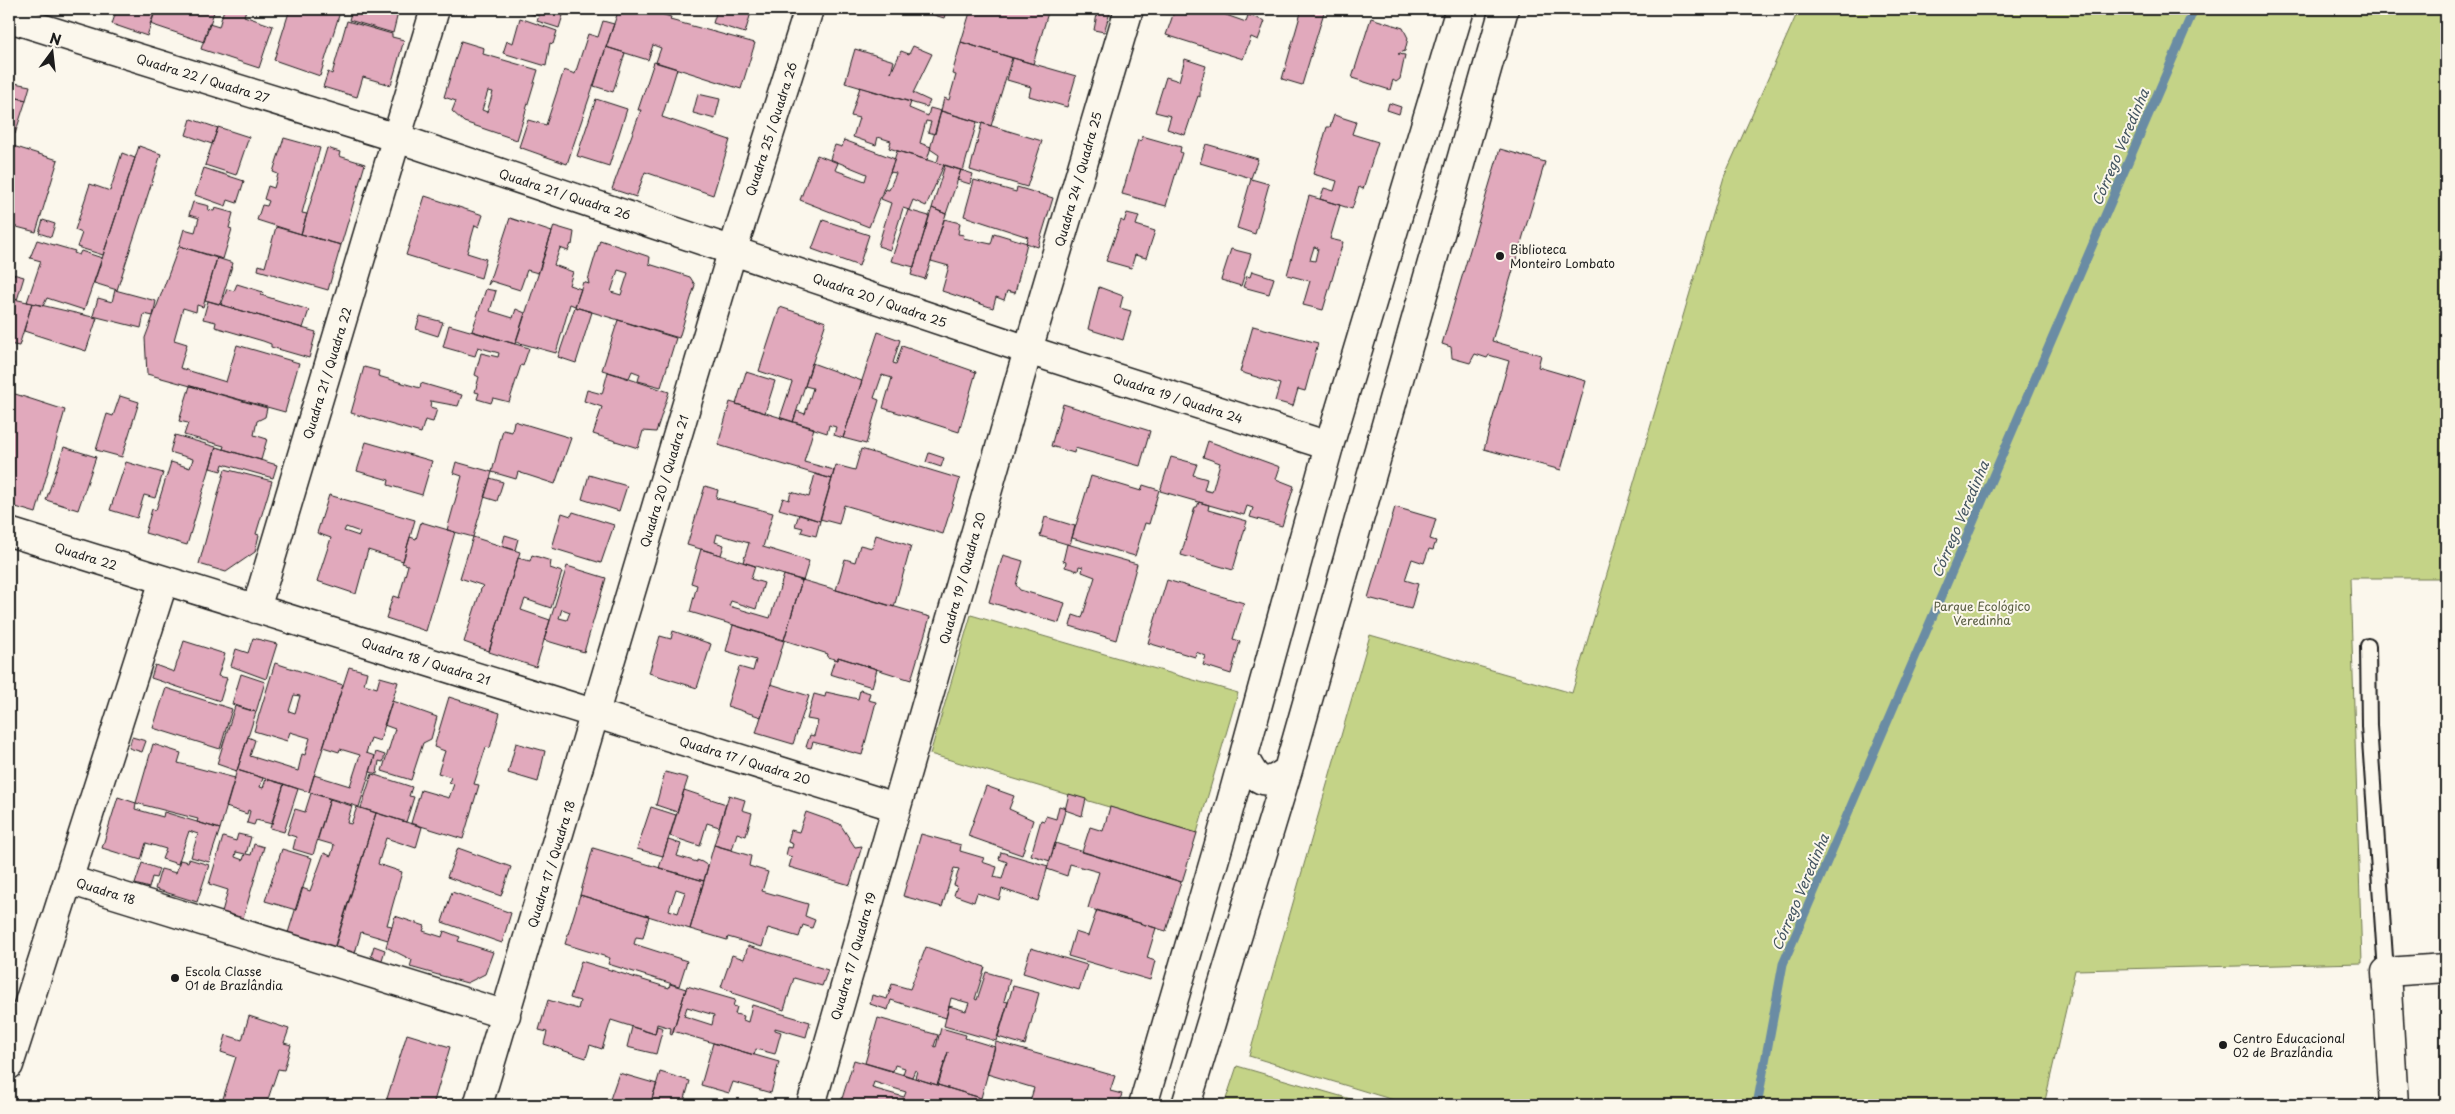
<svg xmlns="http://www.w3.org/2000/svg" width="2455" height="1114" font-family="'Playpen Sans',sans-serif">
  <style>
    .green { fill: #c4d387; stroke: #707852 }
    .lines { fill: none; stroke-linecap: round; stroke-linejoin: round }
    .stream { stroke: #6a8ca4; stroke-width: 9 }
    .building { fill: #e1a9bc; stroke: #1c1c1c; fill-rule: evenodd }
    .service-casing { stroke: #1c1c1c; stroke-width: 18 }
    .minor-casing { stroke: #1c1c1c; stroke-width: 31 }
    .tertiary-casing { stroke: #1c1c1c; stroke-width: 31 }
    .service { stroke: #fbf7ec; stroke-width: 14 }
    .minor { stroke: #fbf7ec; stroke-width: 28 }
    .tertiary { stroke: #fbf7ec; stroke-width: 28 }
    .poi-dot { fill: #1c1c1c; stroke: #fbf7ec; stroke-width: 2 }
    .labels { text-anchor: middle; dominant-baseline: central; stroke-width: 4; stroke-linejoin: round; paint-order: stroke }
    .street-label { font-size: 12px; fill: #1c1c1c; stroke: #fbf7ec }
    .poi-label { font-size: 12px; fill: #1c1c1c; stroke: #fbf7ec; text-anchor: start }
    .park-label { font-size: 12px; fill: #575c41; stroke: #fbf7ec }
    .water-label { font-size: 14px; font-style: italic; fill: #435460; stroke: #fbf7ec }
  </style>
  <rect width="100%" height="100%" fill="#fbf7ec"/>
  <filter id="ink" filterUnits="userSpaceOnUse"><feTurbulence type="fractalNoise" baseFrequency=".02" numOctaves="2"/><feDisplacementMap in="SourceGraphic" scale="10" xChannelSelector="R" yChannelSelector="G"/><feConvolveMatrix kernelMatrix="1 2 1 2 8 2 1 2 1" color-interpolation-filters="sRGB"/></filter>
  <g filter="url(#ink)">
    <path class="green" d="M1799 9H2446V578H2350L2362 963 2075 970 2044 1105H1410L1249 1056 1370 635 1572 693 1724 177Z
      M971 615 1238 693 1197 833 930 754Z
      M1237 1066 1371 1105H1224Z"/>
    <g class="lines">
      <path class="stream" d="M1757 1105 1783 964 2194 9"/>
    </g>
    <path class="building" d="M117 9H156L147 36 112 24Z
      M156 9H215L204 42 150 24Z
      M224 9 246 10 244 16 273 26 259 68 201 49 209 24 219 27Z
      M290 9H341L320 76 274 60Z
      M352 9H399L393 33 349 20Z
      M525 9H565L559 28 537 21 539 16 524 12Z
      M619 9H644L671 17 670 20 755 43 741 89 656 62 661 48 653 45 648 60 606 47Z
      M713 9H752L745 33 713 23 717 10Z
      M915 9H947L944 18Z
      M971 9H1049L1033 64 961 42Z
      M1077 9H1096L1094 14Z
      M1098 9H1111L1104 32 1094 30Z
      M1175 9H1196L1205 12 1206 9H1209L1246 22 1248 15 1265 21 1258 40 1251 37 1243 59 1166 35Z
      M1302 9H1325L1302 85 1282 79Z
      M520 18 557 31 553 44 550 43 546 66 503 53 507 41 513 43Z
      M1371 18 1403 28 1408 38 1405 51 1398 54 1405 55 1400 79 1396 82 1393 80 1390 90 1352 78Z
      M347 21 392 34V37L404 40 391 85 363 77 357 97 323 87 328 72 332 74Z
      M603 21 614 24 567 164 519 147 528 120 546 125 564 70 575 74 588 34 598 37Z
      M461 41 484 48 483 54 538 70 517 140 464 122 452 111 456 101 444 97ZM488 91 493 92 487 112 482 110Z
      M961 42 1012 58 991 126 941 111 944 98 949 100 956 75 952 74Z
      M913 46 932 54 913 93 930 101 927 107 845 83 855 49 894 61 891 73 901 51 909 54Z
      M606 47 625 53 613 92 594 86Z
      M1013 58 1076 76 1067 107 1029 96 1031 87 1007 80Z
      M1185 59 1206 66 1200 86V97L1198 96 1185 135 1167 129 1171 116 1155 112 1166 77 1179 81Z
      M654 62 677 69 662 117 730 140 713 195 645 172 636 197 612 189 641 110H638Z
      M9 82 30 86 26 100 9 96Z
      M860 87 911 102 909 108 928 116 930 108 941 111 935 134 928 132 931 122 926 121 920 143 931 147 927 160 889 148 891 141 878 137 876 145 853 137 859 118 851 116Z
      M698 94 720 99 715 119 693 113Z
      M9 96 26 100 15 134 9 132Z
      M596 99 627 109 609 166 577 156Z
      M1389 103 1401 107 1399 114 1387 110Z
      M941 111 977 122 963 171 937 163 939 155 930 149Z
      M1334 115 1356 122 1352 134 1378 142 1363 189 1359 187 1352 209 1320 199 1324 188 1334 191 1337 181 1313 174 1327 127H1330Z
      M191 119 218 128 212 144 186 135Z
      M982 123 1042 141 1027 187 970 170Z
      M218 127 249 137 236 175 205 165Z
      M1142 136 1181 147 1180 152 1182 153 1166 206 1122 194 1138 140 1141 141Z
      M284 138 320 148 302 213 307 214 301 234 257 220 262 205 267 206 269 201 264 199 268 186 274 188 278 174 273 172Z
      M844 140 895 159 869 227 800 200 817 155 838 163 835 170 865 181 867 174 830 159 835 145 842 147Z
      M1206 144 1258 159 1251 178 1200 163Z
      M13 146 58 160 36 232 9 225V160Z
      M139 146 161 154 117 290 94 283Z
      M327 148 340 152 339 156 365 164 341 245 301 234Z
      M1500 149 1545 162 1492 341 1541 355 1538 367 1586 381 1561 470 1484 449 1509 361 1489 355 1487 358 1475 354 1470 363 1452 358 1451 347 1442 344Z
      M897 151 944 165 926 206 913 200 909 210 903 208 890 250 878 246 891 203 881 199 885 189 889 190 896 173 890 172Z
      M122 153 135 158 103 255 77 247 82 233 75 230 90 184 110 191Z
      M945 165 961 170 946 214 932 208Z
      M204 168 244 181 237 203 228 200 226 206 195 195Z
      M961 170 973 174 970 184 957 180Z
      M1251 179 1269 184 1255 234 1237 228Z
      M974 180 1016 192 1017 187 1053 198 1038 247 1026 243 1028 237 964 216Z
      M425 196 483 215 479 227 475 225 467 253 486 259 481 278 406 255Z
      M1309 196 1340 205 1330 239 1343 242 1323 310 1303 305 1310 281 1287 275ZM1314 247 1318 248 1315 261 1310 260Z
      M193 202 209 206 208 210 214 211 215 208 233 213 229 228 232 229 223 259 179 246 184 229 195 232 199 218 189 215Z
      M932 208 946 214 925 279 911 275Z
      M908 210 929 216 914 267 891 261Z
      M1127 213 1139 216 1136 225 1155 231 1146 258 1135 255 1131 268 1106 261 1121 220 1124 222Z
      M510 218 552 232 538 273 527 270 520 290 491 281 488 285Z
      M944 219 960 223 958 234 964 235 963 238 991 244 994 233 1027 243 1015 293 1007 291 1004 300 996 297 993 308 942 291 949 266 931 261Z
      M43 220 55 224 51 237 39 233Z
      M823 220 869 235 859 266 812 249Z
      M554 226 574 232 572 245 571 244 568 251 560 248 554 265 573 272 569 285 581 289 575 306 570 304 556 353 516 342Z
      M276 227 341 245 328 290 258 270 259 265 265 267Z
      M37 240 75 251 74 253 79 255 81 251 102 258 84 310 47 298 43 306 27 302 41 261 30 258Z
      M600 240 650 257 649 264 690 277 695 285 679 338 575 307 583 282 589 284 588 280ZM618 270 628 273 621 295 611 292Z
      M179 246 217 258 203 307 197 305 196 312 183 308 174 340 187 344 180 368 226 382 237 345 299 363 285 412 147 374 145 338Z
      M1231 249 1251 254 1241 286 1221 280Z
      M217 258 233 263 220 304 205 300Z
      M1252 271 1274 278 1269 294 1243 287 1247 276 1250 277Z
      M9 273 24 277 17 300 9 298Z
      M237 284 263 292 261 295 309 310 303 328 221 305 227 289 234 291Z
      M1099 287 1123 296 1120 308 1131 311 1123 340 1088 329Z
      M486 289 496 291 490 311 513 318 516 309 525 313 515 344 472 331Z
      M115 290 156 301 153 316 144 314 141 328 93 316 98 298 112 302Z
      M9 298 32 303 19 346 9 344 11 326 9 325Z
      M208 301 316 332 309 358 271 347V344L263 341 215 327 216 322 203 319Z
      M32 303 97 318 86 351 24 331Z
      M575 307 592 312 576 363 558 357Z
      M780 307 826 322 793 422 780 418 792 382 759 371Z
      M420 316 443 322 438 336 416 329Z
      M618 320 676 338 661 387 638 381 640 374 632 371 629 378 602 370Z
      M449 325 529 348 523 366 521 365 509 402 493 398 491 403 477 399 479 393 475 392 479 377 475 375 481 353 498 357 499 353 478 347 475 356 443 347Z
      M1253 326 1318 343 1305 391 1298 389 1293 406 1275 401 1280 384 1240 372Z
      M878 332 900 340 893 363 896 364 902 346 976 372 959 432 883 408 892 378 882 375 874 398 879 400 866 444 843 438Z
      M9 362 14 363 9 380Z
      M812 363 862 381 843 438 834 435 836 427 829 425 827 433 793 422 797 411 805 414 813 388 805 386Z
      M364 367 379 371 378 376 420 388 421 383 462 395 458 406 431 401 430 407 437 409 433 422 425 420 421 433 351 413Z
      M608 372 669 392 656 432 643 431 638 448 593 434 602 407 584 401 587 390 602 394Z
      M746 372 775 381 765 413 736 404Z
      M190 386 267 408 265 417 257 421 254 435 267 439 261 460 223 449 224 446 184 435 188 423 179 421Z
      M9 392 65 410 36 513 9 505 12 487 9 486Z
      M120 396 139 402 122 457 96 450 107 414 113 416Z
      M730 402 814 428 804 462 834 470 832 479 718 445Z
      M1063 404 1150 431 1140 466 1075 448 1074 453 1051 446Z
      M514 421 571 438 555 484 518 472 516 479 492 472 503 430 512 432Z
      M175 435 216 447 187 545 145 533 152 509 156 510 171 462 190 468 193 459 170 452Z
      M1208 441 1280 467 1276 479 1294 486 1282 526 1250 517 1253 508 1247 506 1244 515 1160 491 1171 457 1197 464 1193 475 1207 479 1204 490 1212 492 1220 463 1203 457Z
      M366 442 432 461 422 495 388 485 389 480 357 471Z
      M64 447 96 457 78 510 46 500Z
      M216 447 277 465 273 478 223 464 221 471 210 468Z
      M861 449 960 479 943 534 844 505 839 524 820 519 836 465 855 470Z
      M929 453 944 458 941 467 926 462Z
      M126 462 163 473 155 498 144 495 137 518 110 510Z
      M456 462 492 472 473 537 447 530 462 476 453 473Z
      M225 469 272 481 256 534 259 535 255 552 226 572 199 564Z
      M815 474 832 479 820 521 779 509 783 498 789 500 791 492 809 497Z
      M589 475 627 486 619 511 582 499Z
      M1091 476 1141 491 1143 485 1159 490 1149 524 1145 523 1135 556 1072 538Z
      M490 478 503 482 497 501 484 497Z
      M705 486 718 490 716 498 773 513 763 547 809 561 803 581 743 562 749 543 717 534 715 542 724 545 721 555 687 545Z
      M329 495 415 520 403 561 368 550 356 594 317 581 331 538 317 533ZM346 527 360 532 359 536 344 531Z
      M1199 502 1209 505 1208 510 1247 521 1233 570 1181 555 1195 507H1197Z
      M1395 507 1436 519 1430 539 1436 541 1433 550 1429 549 1424 563 1412 559 1405 580 1418 584 1411 609 1368 598Z
      M573 512 614 525 601 563 552 548 562 513 571 516Z
      M799 514 820 521 816 536 801 532 803 528 795 526Z
      M1045 517 1075 526 1070 545 1040 536Z
      M421 522 455 532 426 631 386 618 393 596 399 598 408 565 402 563 403 561 410 537 416 539Z
      M505 535 518 539 515 550 502 546Z
      M876 535 911 546 894 607 836 590 845 559 855 562 860 545 872 548Z
      M473 537 520 552 489 651 464 642 481 589 484 586 460 578Z
      M1067 544 1137 564 1116 640 1070 626 1073 615 1082 618 1095 577 1082 572 1083 567 1079 566 1078 571 1065 567 1066 562 1063 561Z
      M701 549 755 566 751 579 764 583 756 609 731 601 729 606 770 618 784 575 802 580 784 640 690 612 697 585 691 583Z
      M532 555 551 561 550 568 562 572 551 608 525 599 521 610 550 620 536 667 489 652 518 558 530 561Z
      M1003 555 1023 561 1016 585 1020 590 1065 603 1059 623 989 602Z
      M567 566 606 578 584 652 544 640ZM562 609 570 612 567 620 559 618Z
      M802 580 930 617 911 680 838 657V660L835 659 827 657 828 654 784 640Z
      M1167 580 1244 603 1233 639 1240 641 1231 674 1203 665 1206 656 1196 652 1195 657 1148 643Z
      M733 625 784 641 761 717 727 706 739 667 753 671 756 660 726 651Z
      M673 631 711 644 697 688 649 673 660 636 671 639Z
      M253 638 277 644 266 679 231 666 236 649 248 653Z
      M184 641 225 654 218 676 227 678 220 701 151 678 155 665 174 672Z
      M838 657 877 669 872 687 830 674 835 659 838 660Z
      M275 663 343 685 309 792 237 770 248 737 255 740 250 756 298 771 302 754 305 755 310 738 290 732 287 741 254 731ZM294 695 300 696 295 713 289 711Z
      M349 667 367 672 364 684 377 688 380 677 398 682 380 741 371 738 366 753 375 756 359 807 309 792 314 775 350 786 360 755 340 749 339 752 323 747Z
      M241 674 265 682 256 712 232 704Z
      M771 684 809 696 793 744 756 733Z
      M166 688 232 709 220 749 153 728Z
      M860 690 870 693 868 700 876 702 862 755 813 742 811 748 806 747 810 735 814 736 818 721 807 719 814 694 825 697 826 692 858 699Z
      M449 697 500 713 490 748 486 747 474 784 479 785 463 839 411 823 421 790 449 798 454 784 449 782 451 777 438 773 445 751 434 747Z
      M392 701 437 717 431 739 423 743 411 780 382 771 395 729 384 725Z
      M235 706 256 712 237 771 217 764Z
      M132 737 146 741 142 752 129 748Z
      M516 743 545 751 538 782 508 773Z
      M153 744 181 753 178 763 235 778 220 829 197 822 198 819 136 803Z
      M376 752 385 755 383 762 379 761 377 774 370 772Z
      M237 770 263 778 260 787 263 788 266 779 284 784 272 824 256 820 254 825 247 823 250 811 248 810 247 814 226 807Z
      M665 772 688 778 677 812 656 805Z
      M372 774 412 787 409 796 414 797 406 822 361 808Z
      M284 784 298 789 284 832 270 828Z
      M986 786 1014 796 1009 809 1033 820 1022 855 968 836Z
      M684 790 726 804 719 827 707 823 700 846 670 836Z
      M311 793 330 799 313 855 293 849 296 837 287 834 295 809 305 812Z
      M1069 794 1086 799 1082 816 1065 810Z
      M729 795 745 800 742 810 752 813 746 836 737 833 732 850 714 845Z
      M118 797 136 803 135 809 163 817 164 812 220 829 209 862 191 857 198 834 189 831 178 864 162 859 166 849 146 843 141 860 102 848Z
      M330 799 352 806 347 823 351 824 357 807 376 813 334 948 288 933 302 888 310 891 324 853 331 856 334 845 317 840Z
      M1059 806 1066 808 1050 861 1031 855 1041 820 1044 821 1046 816 1056 819Z
      M651 807 676 815 663 856 637 849Z
      M1110 807 1197 833 1182 882 1082 852 1090 827 1103 831Z
      M806 812 840 824 855 847 862 846 850 885 789 867 792 857 786 855 788 847 792 848 793 844 788 842 791 830 799 832Z
      M376 813 422 827 416 848 386 838 378 864 402 872 387 925 392 926 388 940 361 932 355 953 335 947Z
      M238 834 251 837 246 854 251 855 254 844 264 847 243 918 222 912 228 890 209 884 223 837 236 841ZM236 852 245 854 243 860 235 857Z
      M921 834 961 845 960 851 984 858 982 862 997 867 994 877 1002 879 1007 862 999 859 1001 852 1048 866 1038 901 1002 889 999 900 977 893 974 902 954 895 957 886 954 885 959 869 954 868 942 907 903 896Z
      M668 840 681 844 677 856 697 862V860L702 862 708 866 704 881 659 868Z
      M1055 843 1181 882 1166 931 1088 908 1099 872 1070 864 1067 876 1047 869Z
      M714 845 751 856 749 866 768 872 762 891 808 904 805 916 815 920 812 928 803 925 799 937 768 928 762 947 728 937 727 940 690 929Z
      M458 848 511 867 501 896 447 877Z
      M593 848 704 881 690 929 580 895ZM676 889 685 892 678 913 669 910Z
      M282 849 312 858 296 910 265 901Z
      M189 859 209 865 197 902 155 889 161 869 176 873 180 860 188 862Z
      M142 863 159 869 156 878 152 877 149 888 135 884Z
      M452 892 511 913 502 943 442 922Z
      M580 895 649 916 643 938 636 937 634 944 687 961 679 986 608 964 610 958 565 944Z
      M1097 910 1156 928 1147 958 1155 961 1150 980 1068 956 1075 932 1088 936Z
      M395 916 425 926 423 931 442 937 444 931 460 937 458 941 493 952 485 974 467 983 410 967 412 960 386 947Z
      M374 946 385 950 382 960 371 956Z
      M748 946 828 970 822 986 794 978 784 1010 732 993 733 992 721 987 732 955 744 959Z
      M926 947 985 967 975 999 977 1000 986 972 1010 979 1004 1001 1008 1002 996 1041 944 1026 949 1006 966 1011 969 1003 951 998 946 1018 891 1000 888 1010 870 1004 872 995 887 999 892 984 910 989Z
      M1031 948 1087 965 1079 990 1023 973Z
      M581 961 669 988 670 984 686 989 672 1035 670 1034 671 1028 657 1024 655 1034 611 1020 602 1049 590 1045 586 1058 544 1044 547 1032 539 1030 548 1000 578 1009 580 1001 570 998Z
      M687 986 735 1000 733 1006 737 1007 735 1014 744 1016 743 1020 748 1022 752 1005 810 1022 806 1037 775 1028V1030L781 1032 775 1054 756 1049 754 1055 673 1031ZM687 1007 714 1015 712 1025 684 1016Z
      M1013 986 1039 993 1025 1045 998 1037Z
      M249 1016 289 1029 284 1043 291 1045 284 1070 278 1069 266 1105H221L236 1057 221 1052 226 1035 242 1040Z
      M878 1018 938 1035 934 1046 936 1047 941 1028 966 1035 965 1038 995 1047 981 1098 938 1085 948 1052 937 1085 915 1078 917 1071 915 1070 912 1077 903 1074 905 1068 895 1065 893 1071 865 1063Z
      M657 1026 663 1028 656 1054 627 1047 632 1027 655 1034Z
      M407 1034 450 1047 433 1105H385Z
      M996 1042 1115 1076 1110 1091 1122 1094 1118 1105H1029L1034 1088 987 1074Z
      M713 1043 779 1062 771 1093 733 1082 729 1093 701 1085Z
      M854 1060 981 1098 978 1105H840ZM874 1082 906 1092 904 1097 872 1088Z
      M660 1072 690 1081 683 1105H650Z
      M619 1073 657 1084 650 1105H608Z"/>
    <g class="lines">
      <defs>
        <path id="service" d="M2368 646 2369 726 2386 972"/>
        <path id="minor" d="M9 18 397 138 1028 350 1329 446
          M9 532 896 807
          M256 609 435 9
          M69 880 506 1015
          M9 1065 164 580
          M478 1105 733 249 809 9
          M811 1105 1028 350 1129 9
          M2394 1105 2386 972 2446 968"/>
        <path id="tertiary" d="M1244 757C1256 781 1264 789 1288 770
          M1143 1105 1226 820 1329 446 1460 9
          M1186 1105 1288 770 1504 9"/>
      </defs>
      <use href="#service" class="service-casing"/>
      <use href="#minor" class="minor-casing"/>
      <use href="#tertiary" class="tertiary-casing"/>
      <use href="#service" class="service"/>
      <use href="#minor" class="minor"/>
      <use href="#tertiary" class="tertiary"/>
    </g>
  </g>
  <g class="poi-dot">
    <circle cx="1500" cy="256" r="5"/>
    <circle cx="175" cy="978" r="5"/>
    <circle cx="2223" cy="1045" r="5"/>
  </g>
  <g class="labels">
    <g class="street-label">
      <text transform="translate(203 78) rotate(17)">Quadra 22 / Quadra 27</text>
      <text transform="translate(771 129) rotate(-72)">Quadra 25 / Quadra 26</text>
      <text transform="translate(1078 179) rotate(-74)">Quadra 24 / Quadra 25</text>
      <text transform="translate(565 194) rotate(18)">Quadra 21 / Quadra 26</text>
      <text transform="translate(880 300) rotate(19)">Quadra 20 / Quadra 25</text>
      <text transform="translate(327 373) rotate(-73)">Quadra 21 / Quadra 22</text>
      <text transform="translate(1178 398) rotate(18)">Quadra 19 / Quadra 24</text>
      <text transform="translate(664 481) rotate(-73)">Quadra 20 / Quadra 21</text>
      <text transform="translate(86 556) rotate(17)">Quadra 22</text>
      <text transform="translate(962 578) rotate(-74)">Quadra 19 / Quadra 20</text>
      <text transform="translate(426 661) rotate(17)">Quadra 18 / Quadra 21</text>
      <text transform="translate(745 760) rotate(17)">Quadra 17 / Quadra 20</text>
      <text transform="translate(551 864) rotate(-73)">Quadra 17 / Quadra 18</text>
      <text transform="translate(106 891) rotate(17)">Quadra 18</text>
      <text transform="translate(853 956) rotate(-74)">Quadra 17 / Quadra 19</text>
    </g>
    <g class="poi-label">
      <text x="1510" y="249">Biblioteca<tspan x="1510" dy="14">Monteiro Lombato</tspan></text>
      <text x="185" y="971">Escola Classe<tspan x="185" dy="14">01 de Brazlândia</tspan></text>
      <text x="2233" y="1038">Centro Educacional<tspan x="2233" dy="14">02 de Brazlândia</tspan></text>
    </g>
    <g class="park-label">
      <text x="1982" y="606">Parque Ecológico<tspan x="1982" dy="14">Veredinha</tspan></text>
    </g>
    <g class="water-label">
      <text transform="translate(2120 147) rotate(-67)">Córrego Veredinha</text>
      <text transform="translate(1960 519) rotate(-67)">Córrego Veredinha</text>
      <text transform="translate(1800 892) rotate(-67)">Córrego Veredinha</text>
    </g>
  </g>
  <rect width="2455" height="1114" fill="none" stroke="#fbf7ec" stroke-width="30"/>
  <rect x="15" y="15" width="2425" height="1084" fill="none" stroke="#1c1c1c" stroke-width="2" filter="url(#ink)"/>
  <g transform="translate(52 52) rotate(15)" stroke="#fbf7ec" stroke-width="4" paint-order="stroke">
  <path d="M0-4L9 19L0 12L-9 19Z" fill="#1c1c1c"/>
  <text y="-8" font-size="14" font-weight="bold" text-anchor="middle" fill="#1c1c1c">N</text>
  </g>
</svg>
